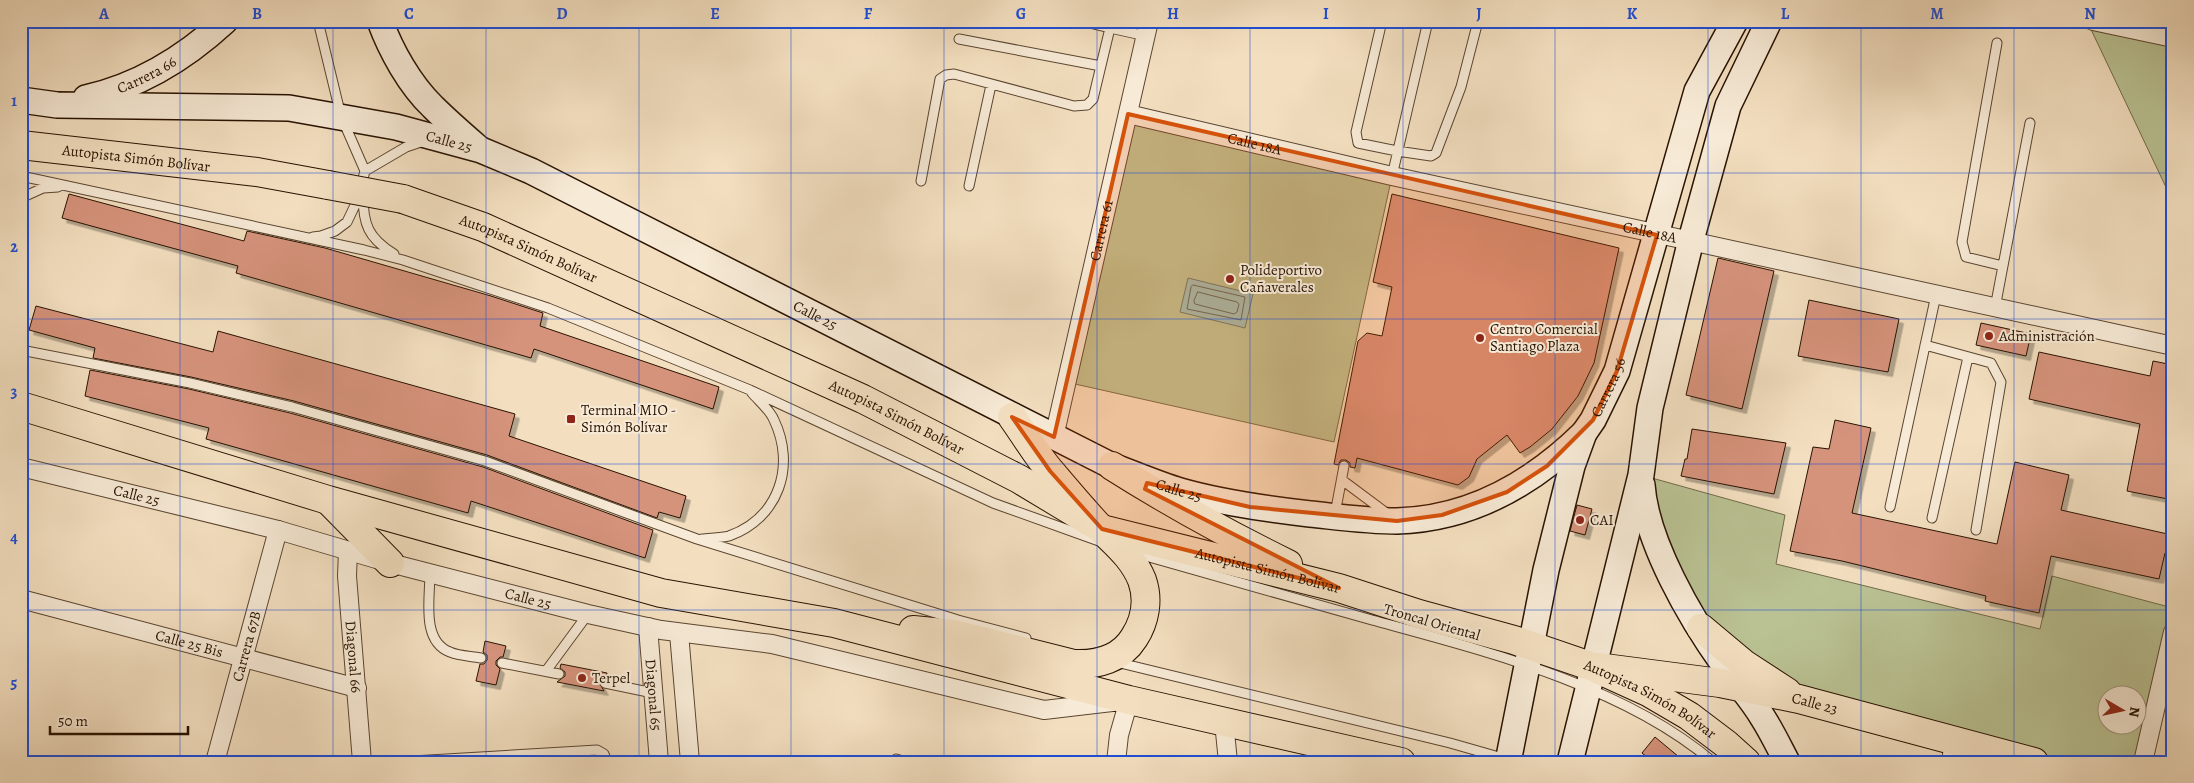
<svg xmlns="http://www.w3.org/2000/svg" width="2194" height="783" font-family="Alegreya,serif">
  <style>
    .green { fill: #bac293; stroke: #716a4a; fill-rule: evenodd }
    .water { fill: #9cbdaf; stroke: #6e7969 }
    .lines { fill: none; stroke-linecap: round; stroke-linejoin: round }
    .shore { stroke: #626858; stroke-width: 1 }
    .building { fill: #d6937c; stroke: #281200; filter: url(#shadow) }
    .lane-casing { stroke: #5b4530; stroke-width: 11 }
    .street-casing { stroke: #5b4530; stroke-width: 20 }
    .secondary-casing { stroke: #281200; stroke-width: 28 }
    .primary-casing { stroke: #281200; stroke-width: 30 }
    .highway-casing { stroke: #281200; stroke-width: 30 }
    .lane { stroke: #f7ead6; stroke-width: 9 }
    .street { stroke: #f7ead6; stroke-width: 18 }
    .secondary { stroke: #f7ead6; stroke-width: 25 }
    .primary { stroke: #f3dfc0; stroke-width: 28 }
    .highway { stroke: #f3dfc0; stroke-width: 28 }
    .highway-bridge-casing { stroke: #281200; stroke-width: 30; stroke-linecap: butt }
    .highway-bridge { stroke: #f3dfc0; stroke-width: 28 }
    .marked { fill: #d5520b; fill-opacity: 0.2; stroke: #d5520b; stroke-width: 4; stroke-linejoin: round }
    .grid { fill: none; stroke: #1d4ed8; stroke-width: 1; stroke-opacity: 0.55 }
    .poi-dot { fill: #8f2418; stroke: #f7ead6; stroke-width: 2 }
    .labels { text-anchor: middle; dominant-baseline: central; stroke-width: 4; stroke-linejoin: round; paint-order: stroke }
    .street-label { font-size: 15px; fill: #281200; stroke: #f7ead6 }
    .poi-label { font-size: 15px; fill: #281200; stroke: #f7ead6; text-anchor: start }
    .neatline { fill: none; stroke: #1d4ed8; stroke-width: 2 }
    .grid-label { font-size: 16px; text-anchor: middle; font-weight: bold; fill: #1d4ed8 }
  </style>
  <defs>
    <filter id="shadow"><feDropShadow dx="4.5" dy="4.5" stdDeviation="0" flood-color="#0004"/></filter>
  </defs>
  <rect width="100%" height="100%" fill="#f3dfc0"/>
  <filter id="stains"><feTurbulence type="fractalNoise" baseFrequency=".004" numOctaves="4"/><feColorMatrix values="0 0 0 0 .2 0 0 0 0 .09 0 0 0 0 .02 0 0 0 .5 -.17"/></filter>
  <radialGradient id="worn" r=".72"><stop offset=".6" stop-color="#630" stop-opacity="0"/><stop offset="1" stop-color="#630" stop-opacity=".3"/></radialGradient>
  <path class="green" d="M2087 21 2173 38V202Z
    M1128 114 1392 176 1334 442 1066 382Z
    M1641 475 1785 515 1776 564 2040 629 2052 576 2173 608V632L2143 762H2034L1799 699 1701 628ZM2106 696H2136V726H2106Z"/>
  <path class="water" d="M1188 278 1253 294 1245 328 1180 312Z"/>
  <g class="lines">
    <path class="shore" d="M1193 285 1245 297 1241 320 1187 309 1191 287Z
      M1198 292 1237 302 1239 304 1237 312 1234 314 1195 304 1194 301Z"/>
  </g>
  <path class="building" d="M69 194 244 241 247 231 325 248 491 296 543 313 540 326 719 387 713 409 534 349 531 358 236 273 238 266 62 218Z
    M1392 194 1619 248 1594 363 1578 396 1552 429 1530 447 1520 453 1507 435 1477 459 1469 477 1458 485 1357 458 1355 468 1350 467V463L1346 460H1341L1338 465 1334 464 1358 341 1367 333 1382 336 1392 287 1373 282Z
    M1718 258 1774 271 1742 409 1686 395Z
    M1809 300 1899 319 1888 372 1798 356Z
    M36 306 213 352 218 331 515 414 509 436 686 496 680 518 659 512 657 518 487 455 294 401 191 377 93 358 95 348 29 330Z
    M1981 323 2031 334 2026 356 1976 345Z
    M2039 352 2150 376 2153 361 2173 365V500L2127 491 2140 424 2029 399Z
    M90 370 189 389 290 413 483 467 653 530 645 558 471 501 468 513 206 439 209 428 85 396Z
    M1835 420 1871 428 1852 513 1997 544 2015 462 2069 475 2061 510 2172 535 2168 554 2165 553 2159 579 2051 556 2039 613 1985 601 1986 596 1842 561 1790 551 1813 447 1829 449Z
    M1692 429 1786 443 1774 494 1681 476 1685 459H1687Z
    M1577 505 1592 509 1585 535 1570 531Z
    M485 641 506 646 503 657H500L496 661V665L500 669 496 685 476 681 480 664H484L487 660V655L483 652Z
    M561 664 607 673 606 677 601 679 599 682 604 691 557 682 565 676V672L560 668Z
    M1655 737 1685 762H1653L1642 753Z"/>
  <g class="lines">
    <defs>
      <path id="lane" d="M1382 21 1356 132 1358 143 1397 151 1431 156 1436 153 1461 87 1478 21
        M1110 28 1146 36
        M959 39 1101 66
        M1997 43 1962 242 1966 257 2003 266
        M365 171 406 147 424 141
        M21 176 364 250 403 260 548 308 750 390 993 503 1099 541
        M1392 176 1428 21
        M921 181 940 79 946 75 954 74 1074 106 1087 105 1093 99 1110 28 1081 21
        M969 186 991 85
        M363 195C363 224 368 238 394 254
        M21 198 43 188 58 187
        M313 237 321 236 335 231 347 222 357 201 365 171 341 116 318 21
        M1995 308 2030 123
        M1925 345 1991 363 2001 382 1976 530
        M21 350 190 383 292 407 485 461 697 539 958 620 1026 638
        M1342 480 1389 515
        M1890 507 1936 295
        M1335 514 1344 466
        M1932 518 1968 357
        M702 539C710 538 721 538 729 536 779 518 796 466 774 420 770 410 759 401 752 393
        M1135 553C1214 576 1293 598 1372 620 1485 651 1623 685 1713 762
        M430 573C430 598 421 641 450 652 459 656 471 656 481 658
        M1116 662 1450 743 1506 759
        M502 663 559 674
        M546 671 588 614
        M605 683 653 693
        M896 759 907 762
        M395 762 597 750 604 754 607 762"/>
      <g id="street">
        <path d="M2093 21 2173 38"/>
        <path id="s1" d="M1128 114 1392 176 2173 346"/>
        <path id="s2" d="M1054 437 1149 21"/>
        <path id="s3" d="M21 467 278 530 390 563 588 614 661 630 772 644 1044 710 1129 700 1119 735 1116 762"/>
        <path id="s4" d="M348 551 347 576 362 762"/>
        <path id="s5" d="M21 599 357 688"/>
        <path id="s6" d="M648 627 659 762"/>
        <path d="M679 633 690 762"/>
        <path d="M1224 722 1228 762"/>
        <path id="s7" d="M215 762 278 530"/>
        <path d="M1951 762 1954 740"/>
        <path d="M2143 762 2173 632"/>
      </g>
      <g id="secondary">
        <path d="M380 21C391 51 410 85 433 107 447 121 462 134 477 147"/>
        <path id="s8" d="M86 98C139 86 185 58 225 21"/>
        <path id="s9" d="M21 100 57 105 289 108 396 127 481 150 531 171 1112 466C1134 474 1157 484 1180 491 1222 503 1266 509 1310 514 1339 517 1367 521 1397 521 1470 519 1533 483 1584 433"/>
        <path d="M1642 485C1646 542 1691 619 1724 665 1737 683 1752 699 1763 718 1772 732 1779 747 1787 762"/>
        <path id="s10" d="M1508 762 1546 570 1572 466 1584 433 1593 420 1617 371 1697 91 1735 21"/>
        <path d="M1570 762 1641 475 1650 408 1691 240 1728 106 1769 21"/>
      </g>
      <g id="primary">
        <path d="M1701 628 1744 664 1787 692"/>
        <path id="s11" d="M1597 667 1720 683 1799 699 2034 762"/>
      </g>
      <g id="highway">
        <path id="s12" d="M21 145 257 172 328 185"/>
        <path id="s13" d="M403 199 483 227 863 399 1019 479 1102 529 1339 588 1419 614 1514 640 1593 667 1648 692 1689 716 1726 744 1746 762"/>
        <path d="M21 406 328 500 661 593 834 623 1129 700 1401 762"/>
        <path d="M1112 466C1169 502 1227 534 1288 564"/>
        <path d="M329 501 390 563"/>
        <path d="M913 630 954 634 1074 664C1097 665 1121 659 1134 638 1145 621 1149 600 1142 580 1133 558 1118 546 1102 530 1085 512 1068 492 1052 473 1037 456 1025 435 1012 417"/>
      </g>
    </defs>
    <use href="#lane" class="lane-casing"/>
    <use href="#street" class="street-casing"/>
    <use href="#secondary" class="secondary-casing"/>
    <use href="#primary" class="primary-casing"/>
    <use href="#highway" class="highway-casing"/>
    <use href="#lane" class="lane"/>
    <use href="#street" class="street"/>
    <use href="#secondary" class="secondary"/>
    <use href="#primary" class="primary"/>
    <use href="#highway" class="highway"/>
    <defs>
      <path id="highway-bridge" d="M328 185 403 199"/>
    </defs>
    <use href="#highway-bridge" class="highway-bridge-casing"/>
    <use href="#highway-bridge" class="highway-bridge"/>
  </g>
  <path class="marked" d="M1128 114 1657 235 1617 371 1593 420 1547 466 1507 492 1442 515 1397 521 1250 507 1147 483 1145 489 1339 588 1102 529 1050 471 1012 417 1054 437Z"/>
  <path class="grid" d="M180 21V762M333 21V762M486 21V762M639 21V762M791 21V762M944 21V762M1097 21V762M1250 21V762M1403 21V762M1555 21V762M1708 21V762M1861 21V762M2014 21V762M21 173H2173M21 319H2173M21 464H2173M21 610H2173"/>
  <g class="poi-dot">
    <circle cx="1230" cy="279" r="5"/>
    <circle cx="1989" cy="336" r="5"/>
    <circle cx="1480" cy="338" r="5"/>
    <rect x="566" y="414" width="10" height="10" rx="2.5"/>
    <circle cx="1580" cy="520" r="5"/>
    <circle cx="582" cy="678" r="5"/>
  </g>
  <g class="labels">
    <g class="street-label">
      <text stroke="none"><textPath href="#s8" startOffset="65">Carrera 66</textPath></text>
      <text stroke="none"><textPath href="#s9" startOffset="432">Calle 25</textPath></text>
      <text stroke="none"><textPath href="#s1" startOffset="130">Calle 18A</textPath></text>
      <text stroke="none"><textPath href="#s12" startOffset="116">Autopista Simón Bolívar</textPath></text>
      <text stroke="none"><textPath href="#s2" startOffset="212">Carrera 61</textPath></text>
      <text stroke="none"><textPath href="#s1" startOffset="535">Calle 18A</textPath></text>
      <text stroke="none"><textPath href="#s13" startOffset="135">Autopista Simón Bolívar</textPath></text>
      <text stroke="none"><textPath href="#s9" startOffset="838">Calle 25</textPath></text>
      <text stroke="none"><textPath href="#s10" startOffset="390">Carrera 56</textPath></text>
      <text stroke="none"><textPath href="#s13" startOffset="540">Autopista Simón Bolívar</textPath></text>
      <text stroke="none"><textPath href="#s9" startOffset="1242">Calle 25</textPath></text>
      <text stroke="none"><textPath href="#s3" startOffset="119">Calle 25</textPath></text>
      <text stroke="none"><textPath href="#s13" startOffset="945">Autopista Simón Bolívar</textPath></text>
      <text stroke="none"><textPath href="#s3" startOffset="524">Calle 25</textPath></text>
      <text transform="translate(1432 622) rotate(16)">Troncal Oriental</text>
      <text stroke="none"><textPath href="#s5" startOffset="174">Calle 25 Bis</textPath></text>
      <text stroke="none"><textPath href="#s7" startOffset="120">Carrera 67B</textPath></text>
      <text stroke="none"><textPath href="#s4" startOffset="106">Diagonal 66</textPath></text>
      <text stroke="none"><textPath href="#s6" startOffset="68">Diagonal 65</textPath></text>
      <text stroke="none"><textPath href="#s13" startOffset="1350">Autopista Simón Bolívar</textPath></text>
      <text stroke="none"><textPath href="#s11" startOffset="221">Calle 23</textPath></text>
    </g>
    <g class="poi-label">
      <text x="1240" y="270">Polideportivo<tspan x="1240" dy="17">Cañaverales</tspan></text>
      <text x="1490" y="329">Centro Comercial<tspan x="1490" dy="17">Santiago Plaza</tspan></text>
      <text x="1999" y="336">Administración</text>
      <text x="581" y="410">Terminal MIO -<tspan x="581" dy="17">Simón Bolívar</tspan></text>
      <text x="1590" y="520">CAI</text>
      <text x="592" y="678">Terpel</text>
    </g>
  </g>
  <rect width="2194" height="783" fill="none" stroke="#f3dfc0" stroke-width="55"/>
  <g transform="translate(2122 710) rotate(99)"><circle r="24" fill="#f7ead6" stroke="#a49480"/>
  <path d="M0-4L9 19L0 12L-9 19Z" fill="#8f2418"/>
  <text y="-8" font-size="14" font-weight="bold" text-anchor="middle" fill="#281200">N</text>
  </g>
  <path d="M50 726v8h138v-8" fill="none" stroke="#281200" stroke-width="2.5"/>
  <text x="58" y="726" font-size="15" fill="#281200" stroke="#f7ead6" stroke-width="4" paint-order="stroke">50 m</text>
  <rect x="28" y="28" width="2138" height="728" class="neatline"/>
  <g class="grid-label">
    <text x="104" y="19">A</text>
    <text x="257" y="19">B</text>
    <text x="409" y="19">C</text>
    <text x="562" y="19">D</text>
    <text x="715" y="19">E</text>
    <text x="868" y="19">F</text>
    <text x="1021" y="19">G</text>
    <text x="1173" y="19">H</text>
    <text x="1326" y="19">I</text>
    <text x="1479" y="19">J</text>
    <text x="1632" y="19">K</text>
    <text x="1785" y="19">L</text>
    <text x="1937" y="19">M</text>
    <text x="2090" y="19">N</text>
    <text x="14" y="106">1</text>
    <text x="14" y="252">2</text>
    <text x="14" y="397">3</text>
    <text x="14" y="543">4</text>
    <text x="14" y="688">5</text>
  </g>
  <rect width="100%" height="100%" filter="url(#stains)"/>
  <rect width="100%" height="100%" fill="url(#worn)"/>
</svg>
